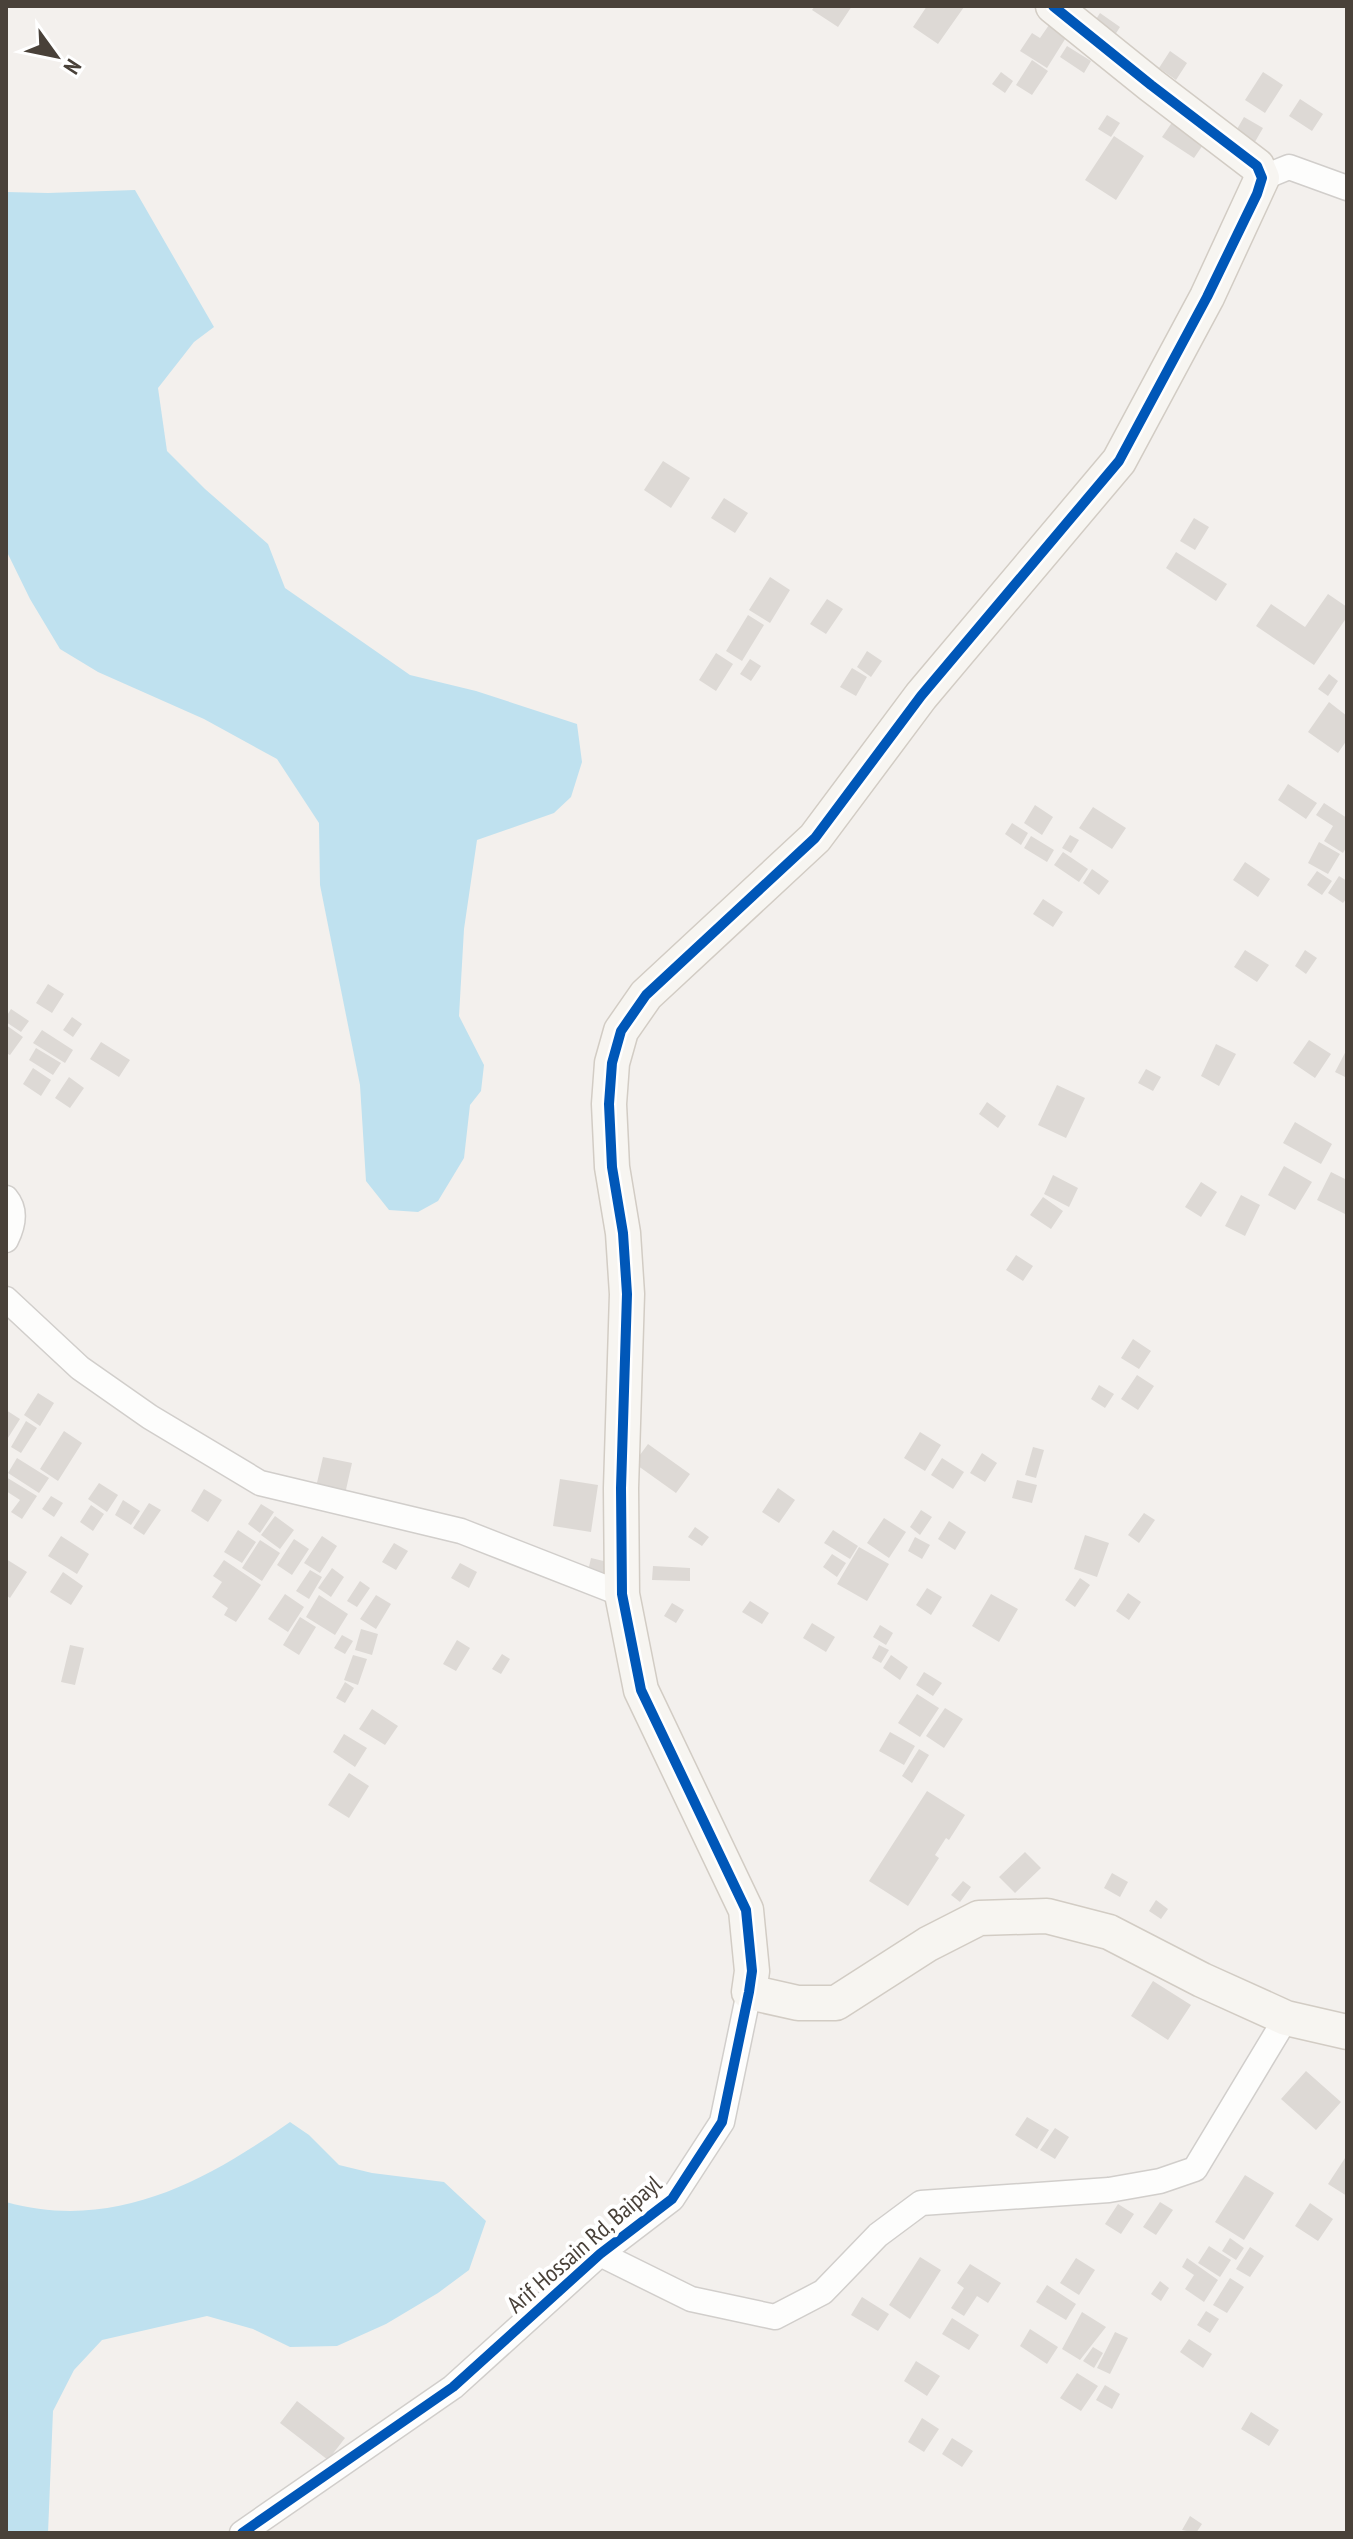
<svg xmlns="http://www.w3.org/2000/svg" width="1353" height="2539" font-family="'PT Sans Narrow',sans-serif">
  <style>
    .water { fill: #bfe1ef }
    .building { fill: #ddd9d5 }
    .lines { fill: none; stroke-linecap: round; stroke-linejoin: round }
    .street-casing { stroke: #d1cecb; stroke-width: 27 }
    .secondary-casing { stroke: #d2ccc4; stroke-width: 37 }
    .street { stroke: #fdfdfc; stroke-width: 24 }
    .secondary { stroke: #f7f5f1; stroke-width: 34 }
    .cycleway-casing { stroke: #fff; stroke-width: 15 }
    .cycleway { stroke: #0057b8; stroke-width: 10 }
    .labels { text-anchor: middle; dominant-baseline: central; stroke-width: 8; stroke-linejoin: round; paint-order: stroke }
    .street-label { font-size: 24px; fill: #494139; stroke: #fff }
  </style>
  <rect width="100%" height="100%" fill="#f3f0ed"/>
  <path class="water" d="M135 190 214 327 194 342 158 388 167 451 205 489 268 544 285 588 410 675 476 691 577 724 582 762 571 797 554 813 477 840 464 929 459 1016 484 1065 481 1091 470 1105 464 1158 438 1201 418 1212 389 1210 366 1181 360 1085 320 885 319 823 277 759 204 719 98 672 60 649 30 599 6 550V192L48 193Z
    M290 2122 309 2135 339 2165 372 2173 444 2182 486 2221 469 2270 438 2293 386 2324 337 2346 290 2347 253 2329 207 2316 102 2340 74 2370 53 2411 48 2533H6V2202C113 2232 205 2182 290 2122Z"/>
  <path class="building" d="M815 6H852L838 27 812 10Z
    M927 6 964 7 938 44 913 27Z
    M1100 13 1120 27 1113 38 1093 24Z
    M1049 25 1067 36 1047 68 1020 51 1032 33 1040 38Z
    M1067 46 1091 61 1084 73 1060 57Z
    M1170 51 1187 63 1176 80 1159 68Z
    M1032 60 1048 71 1032 95 1016 85Z
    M1001 72 1013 81 1005 93 992 84Z
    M1263 72 1283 85 1265 113 1245 100Z
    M1300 99 1323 114 1312 131 1289 116Z
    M1107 115 1120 123 1111 137 1098 129Z
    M1244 117 1263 128 1252 147 1233 136Z
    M1173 121 1205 142 1194 158 1162 137Z
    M1114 136 1144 156 1116 200 1085 180Z
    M663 461 690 478 671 508 644 490Z
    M724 498 748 513 735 533 711 518Z
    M1194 518 1209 527 1195 550 1180 541Z
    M1176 552 1227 584 1216 601 1166 568Z
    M770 577 790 590 770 623 749 610Z
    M1328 594 1347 607V617L1314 665 1256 626 1271 604 1305 627Z
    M827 599 843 609 826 634 810 624Z
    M748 615 764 625 742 661 726 651Z
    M867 651 882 661 871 677 857 667Z
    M716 653 733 664 716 691 699 680Z
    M750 659 761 666 751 681 740 674Z
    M852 668 867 677 856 696 840 687Z
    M1329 674 1338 681 1328 696 1318 689Z
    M1329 702 1347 716V740L1338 753 1308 732Z
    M1288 784 1317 803 1306 819 1278 800Z
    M1324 803 1347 818V846L1343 853 1324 841 1333 826 1316 815Z
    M1035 805 1053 817 1042 835 1024 823Z
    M1093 807 1126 828 1112 849 1079 828Z
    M1012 823 1028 833 1021 845 1005 834Z
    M1070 835 1079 840 1071 853 1062 848Z
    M1031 836 1054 850 1047 862 1024 848Z
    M1319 842 1340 854 1328 874 1308 863Z
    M1063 852 1088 869 1079 882 1054 865Z
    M1245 862 1270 879 1258 897 1233 880Z
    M1092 869 1109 881 1099 895 1083 883Z
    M1317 871 1332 881 1322 895 1307 885Z
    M1339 876 1347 881V898L1343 903 1328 893Z
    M1043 899 1063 912 1053 927 1033 914Z
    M1245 950 1269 965 1257 982 1234 967Z
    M1305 950 1317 958 1306 974 1295 966Z
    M48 984 64 994 52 1013 36 1003Z
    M11 1009 29 1021 21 1032 6 1022V1017Z
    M72 1017 82 1024 73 1037 63 1030Z
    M6 1025 23 1037 10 1055 6 1053Z
    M42 1030 73 1050 65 1063 33 1043Z
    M1309 1040 1331 1054 1315 1078 1293 1063Z
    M101 1042 130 1060 119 1077 90 1059Z
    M1216 1044 1236 1054 1219 1086 1201 1076Z
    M36 1048 61 1063 53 1075 29 1060Z
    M1347 1049V1078L1335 1072Z
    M33 1068 51 1080 41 1096 23 1084Z
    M1146 1069 1161 1077 1153 1091 1138 1083Z
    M69 1077 84 1088 70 1108 55 1098Z
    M1057 1085 1085 1098 1066 1138 1038 1125Z
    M987 1102 1006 1116 998 1128 979 1114Z
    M1295 1122 1332 1144 1321 1164 1283 1143Z
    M1284 1166 1312 1182 1295 1210 1268 1195Z
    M1331 1172 1347 1180V1215L1317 1200Z
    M1053 1175 1078 1188 1069 1207 1044 1194Z
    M1201 1182 1217 1192 1201 1217 1185 1207Z
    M1241 1195 1260 1205 1245 1236 1225 1226Z
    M1043 1197 1063 1211 1051 1229 1030 1215Z
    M1016 1255 1033 1266 1023 1281 1006 1270Z
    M1133 1339 1151 1351 1139 1369 1121 1358Z
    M1137 1375 1154 1386 1138 1410 1121 1399Z
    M1099 1385 1114 1394 1105 1408 1091 1399Z
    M38 1393 54 1403 40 1426 24 1415Z
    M6 1410 20 1419 6 1441Z
    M26 1421 37 1428 21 1453 11 1447Z
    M64 1431 82 1443 58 1481 40 1469Z
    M920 1432 941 1445 925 1471 904 1458Z
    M648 1444 690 1474 676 1493 634 1463Z
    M1033 1447 1044 1450 1036 1478 1025 1475Z
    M982 1453 997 1463 985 1482 970 1473Z
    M323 1457 352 1463 345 1494 316 1487Z
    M17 1458 49 1478 39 1493 8 1473Z
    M942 1458 964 1472 953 1489 931 1475Z
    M6 1477 37 1496 22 1519 11 1512 20 1500 6 1491Z
    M560 1479 598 1485 591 1532 553 1526Z
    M1017 1480 1037 1485 1032 1503 1012 1498Z
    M99 1483 118 1495 107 1512 88 1499Z
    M778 1488 795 1500 779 1523 762 1512Z
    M204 1489 222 1500 208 1522 191 1511Z
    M51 1496 63 1503 54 1517 42 1509Z
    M123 1500 140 1511 131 1525 115 1515Z
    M149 1503 161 1510 144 1535 133 1528Z
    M261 1504 274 1512 260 1533 248 1524Z
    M91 1505 104 1514 93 1531 80 1522Z
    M921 1510 932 1517 920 1535 910 1527Z
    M1144 1513 1155 1520 1139 1543 1128 1535Z
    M275 1516 294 1530 280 1549 261 1535Z
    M884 1518 906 1532 889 1558 867 1543Z
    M949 1521 966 1532 955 1550 938 1539Z
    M695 1527 709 1537 702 1546 688 1537Z
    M238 1530 256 1542 242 1563 224 1552Z
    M833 1530 858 1546 850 1559 824 1543Z
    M1085 1535 1109 1543 1097 1577 1074 1569Z
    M61 1536 89 1554 77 1574 48 1556Z
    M322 1536 337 1546 320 1573 304 1563Z
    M915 1537 930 1545 922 1559 908 1551Z
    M294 1539 309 1549 292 1575 277 1565Z
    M260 1540 280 1553 262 1581 242 1568Z
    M394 1543 408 1551 396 1570 382 1562Z
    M859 1547 889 1564 867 1601 837 1584Z
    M832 1554 846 1563 837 1577 823 1567Z
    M591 1558 612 1563 608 1576 588 1571Z
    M6 1559 27 1572 10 1598 6 1595Z
    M224 1560 261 1585 236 1622 224 1615 228 1608 212 1597 222 1582 213 1576Z
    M460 1563 477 1572 469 1588 451 1578Z
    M653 1566 690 1568V1581L652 1580Z
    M332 1568 344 1577 331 1597 318 1588Z
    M310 1570 322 1577 309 1599 296 1591Z
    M63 1572 83 1586 71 1605 50 1592Z
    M1080 1578 1090 1585 1075 1607 1065 1600Z
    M360 1581 370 1588 357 1607 347 1601Z
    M927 1588 942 1597 931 1615 916 1605Z
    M1128 1593 1141 1602 1129 1620 1116 1611Z
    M285 1594 304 1607 288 1632 268 1619Z
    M991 1594 1018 1609 999 1642 972 1626Z
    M319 1595 348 1614 335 1635 306 1617Z
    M376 1595 391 1604 376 1629 360 1619Z
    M750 1601 769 1613 762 1624 742 1612Z
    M672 1603 684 1610 676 1623 664 1616Z
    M300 1617 316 1627 299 1655 283 1645Z
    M812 1623 835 1637 826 1652 803 1638Z
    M880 1625 893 1633 886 1645 873 1637Z
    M361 1629 378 1634 372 1655 355 1650Z
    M342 1635 353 1641 345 1654 334 1648Z
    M457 1640 470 1648 456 1671 443 1664Z
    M70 1645 84 1648 75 1685 61 1682Z
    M879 1645 889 1650 881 1663 872 1658Z
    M502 1654 510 1659 501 1674 492 1669Z
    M353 1655 367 1659 358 1685 344 1680Z
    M891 1655 908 1667 900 1680 883 1668Z
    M924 1672 942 1683 933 1696 916 1685Z
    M345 1682 354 1688 345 1703 336 1698Z
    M917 1694 939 1708 920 1737 898 1723Z
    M945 1708 963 1719 944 1748 926 1736Z
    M372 1709 398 1726 385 1745 359 1729Z
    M890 1732 915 1746 904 1765 879 1751Z
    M344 1734 367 1748 355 1767 333 1752Z
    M919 1749 929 1755 912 1783 902 1776Z
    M349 1773 369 1786 349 1818 328 1805Z
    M927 1791 965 1815 949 1840 946 1838 935 1855 939 1858 908 1906 869 1881Z
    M1025 1852 1041 1868 1015 1893 999 1877Z
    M1112 1873 1128 1882 1120 1897 1104 1888Z
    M963 1881 971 1887 960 1902 951 1895Z
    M1156 1900 1168 1909 1161 1919 1149 1911Z
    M1153 1981 1191 2005 1168 2040 1131 2016Z
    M1306 2071 1341 2102 1316 2130 1281 2099Z
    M1027 2117 1049 2130 1037 2149 1015 2135Z
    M1055 2128 1069 2137 1055 2159 1040 2150Z
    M1345 2158 1347 2159V2196L1328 2184Z
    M1245 2175 1274 2193 1244 2240 1215 2222Z
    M1160 2202 1173 2210 1156 2235 1143 2227Z
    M1310 2203 1333 2219 1318 2241 1295 2226Z
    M1118 2204 1134 2214 1121 2234 1105 2224Z
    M1230 2238 1244 2248 1236 2260 1222 2251Z
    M1209 2246 1231 2260 1220 2277 1198 2263Z
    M1250 2247 1264 2256 1250 2277 1236 2269Z
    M920 2257 941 2270 910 2319 889 2305Z
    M1076 2258 1095 2270 1079 2295 1060 2283Z
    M1187 2258 1218 2280 1204 2302 1185 2289 1194 2275 1182 2267Z
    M970 2264 1001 2283 988 2303 977 2296 964 2316 951 2308 964 2288 957 2283Z
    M1230 2278 1244 2287 1227 2313 1213 2305Z
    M1160 2281 1169 2288 1161 2301 1151 2294Z
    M1047 2285 1076 2304 1066 2320 1036 2302Z
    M862 2297 889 2314 878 2331 851 2315Z
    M1206 2311 1219 2319 1210 2333 1197 2325Z
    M1082 2312 1106 2327 1080 2360 1062 2349Z
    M952 2318 979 2335 969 2350 942 2334Z
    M1030 2329 1058 2347 1047 2364 1020 2346Z
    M1115 2332 1128 2338 1110 2374 1097 2368Z
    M1189 2339 1212 2354 1203 2368 1180 2352Z
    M1093 2347 1103 2353 1094 2368 1083 2361Z
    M916 2361 940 2376 927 2396 904 2381Z
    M1077 2373 1098 2386 1081 2411 1060 2398Z
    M1105 2385 1120 2394 1112 2409 1096 2400Z
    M297 2401 345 2438 328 2460 280 2423Z
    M1251 2412 1279 2430 1269 2446 1241 2429Z
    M922 2418 939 2429 924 2452 908 2442Z
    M952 2438 973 2451 962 2467 942 2454Z
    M1190 2516 1202 2524 1196 2533 1182 2530Z"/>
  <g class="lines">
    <defs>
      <path id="street" d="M1262 178 1289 167 1347 188
        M6 1198C17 1211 13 1226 6 1240
        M6 1299 80 1368 150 1417 260 1483 461 1531 622 1594
        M600 2254 691 2299 775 2317 823 2292 878 2235 921 2203 1109 2190 1160 2181 1195 2169 1286 2018
        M242 2533 453 2387 600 2254 672 2199 722 2122 749 1992"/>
      <path id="secondary" d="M1053 6 1151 85 1257 166 1262 178 1207 297 1119 461 921 696 815 838 646 995 621 1031 612 1063 609 1104 612 1167 623 1233 627 1294 621 1488 622 1594 641 1690 746 1910 752 1971 749 1992 798 2003H836L928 1944 979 1918 1047 1916 1109 1932 1202 1980 1286 2018 1347 2032"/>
    </defs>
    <use href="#street" class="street-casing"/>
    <use href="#secondary" class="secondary-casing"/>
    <use href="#street" class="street"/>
    <use href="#secondary" class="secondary"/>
    <defs>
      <path id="cycleway" d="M242 2533 453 2387 600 2254 672 2199 722 2122 749 1992 752 1971 746 1910 641 1690 622 1594 621 1488 627 1294 623 1233 612 1167 609 1104 612 1063 621 1031 646 995 815 838 921 696 1119 461 1207 297 1257 194 1262 178 1257 166 1151 85 1053 6"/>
    </defs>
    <use href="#cycleway" class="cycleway-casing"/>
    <use href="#cycleway" class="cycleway"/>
  </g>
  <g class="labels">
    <g class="street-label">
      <text transform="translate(584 2244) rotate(-41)">Arif Hossain Rd, Baipayl</text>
    </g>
  </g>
  <rect width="1353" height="2539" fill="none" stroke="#494139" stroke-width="16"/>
  <g transform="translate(56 56) rotate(123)" stroke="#ffffff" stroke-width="6" paint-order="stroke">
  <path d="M0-6L14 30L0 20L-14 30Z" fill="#494139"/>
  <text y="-12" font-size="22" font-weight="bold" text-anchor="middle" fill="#494139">N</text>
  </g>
</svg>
